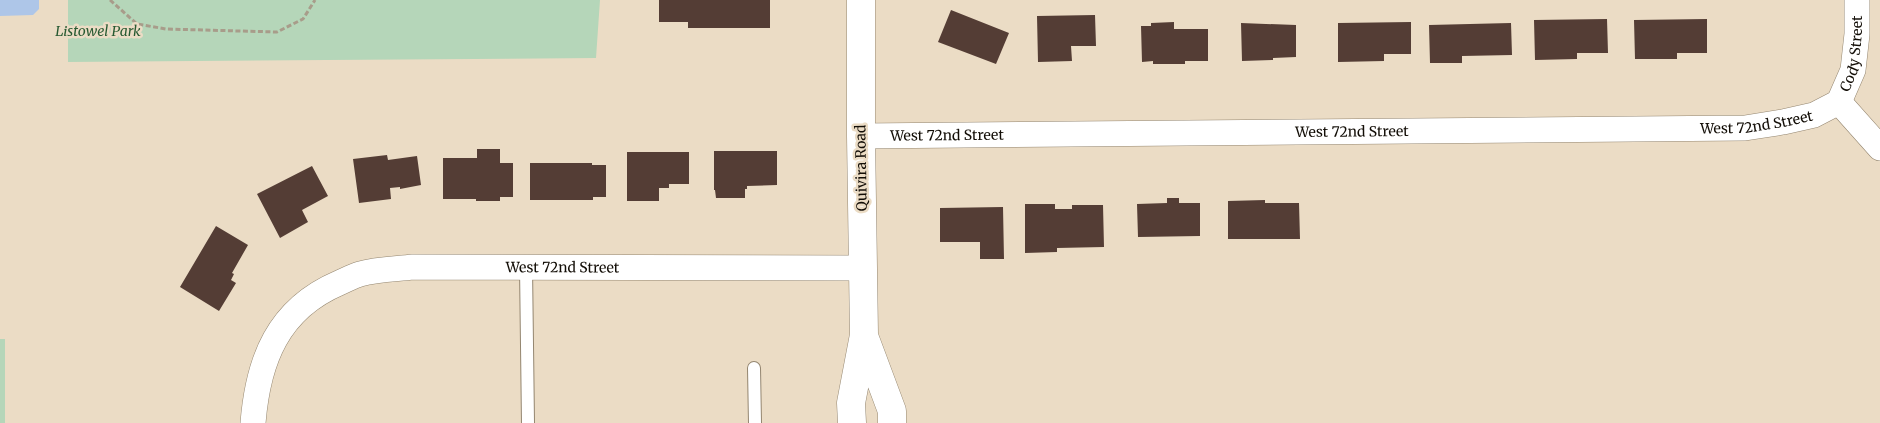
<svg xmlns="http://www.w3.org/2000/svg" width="1880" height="423" font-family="Merriweather,serif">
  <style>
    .green { fill: #b5d6b9 }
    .water { fill: #aec6e8 }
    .building { fill: #543d35 }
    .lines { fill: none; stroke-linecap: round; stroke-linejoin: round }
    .lane-casing { stroke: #948670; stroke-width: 14 }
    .street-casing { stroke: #948670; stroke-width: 26 }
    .primary-casing { stroke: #948670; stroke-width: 29 }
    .path { stroke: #a89c8a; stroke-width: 3; stroke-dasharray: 5 2.5; stroke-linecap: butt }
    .lane { stroke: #fff; stroke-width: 12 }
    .street { stroke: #fff; stroke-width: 25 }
    .primary { stroke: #fff; stroke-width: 28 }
    .labels { text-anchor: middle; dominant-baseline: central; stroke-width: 5; stroke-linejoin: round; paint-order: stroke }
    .park-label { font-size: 14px; font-style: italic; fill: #285a32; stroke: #ebdcc5 }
    .street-label { font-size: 14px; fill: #120d06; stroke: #ebdcc5 }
  </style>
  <rect width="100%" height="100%" fill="#ebdcc5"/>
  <path class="green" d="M68 0H600L596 58 68 62Z
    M0 339H5V423H0Z"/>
  <path class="water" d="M0 0H39V9L33 15 0 16Z"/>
  <path class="building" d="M659 0H770V28H688V22H659Z
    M951 10 1009 33 996 64 938 42Z
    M1095 15 1096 46H1071L1072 61 1038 62 1037 16Z
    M1607 19 1608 53H1577V59L1535 60 1534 20Z
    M1707 19V53H1677V59H1635L1634 20Z
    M1174 22V29H1208V61H1185V64H1153V61L1142 62 1141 26H1151V23Z
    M1411 22V54H1384V61L1338 62V23Z
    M1241 23 1296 25V57L1273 58V60L1242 61Z
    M1511 23 1512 55 1462 56V63H1430L1429 25Z
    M477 149H500V163H513V197H500V201H476V199H443V158H477Z
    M714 151H777V185L747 186V189H745V198H716L715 190H714Z
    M627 152H689V184H669V188H659V201H627Z
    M387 155 388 160 417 156 421 185 400 189V187L390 188 391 199 359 203 353 159Z
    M530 163H592V165H606V197H593V200H530Z
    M312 166 328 196 302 210 308 222 280 238 257 194Z
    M1167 198H1179V203H1200V236L1138 237 1137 204 1167 203Z
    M1265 200V203H1299L1300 239H1228V201Z
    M1025 204H1055V209H1072V205H1103L1104 247 1057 248V252L1025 253Z
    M1003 207 1004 259H980V242H940V208Z
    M216 226 248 245 232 273 234 274 231 280 236 283 219 311 180 287Z"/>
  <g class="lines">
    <defs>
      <path id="lane" d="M526 267 528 423
        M754 368 755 423"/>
      <g id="street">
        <path id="s1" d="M1839 102 1853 70 1857 34V0"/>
        <path d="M1839 102 1880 148"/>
        <path id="s2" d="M861 136 1745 128 1783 122 1814 115 1839 102"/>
        <path id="s3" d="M253 423C258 360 278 309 339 283 346 280 353 276 360 274 377 269 396 269 413 267L862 268"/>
      </g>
      <path id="primary" d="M864 336 892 411V423
        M852 423 851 403 864 335 861 136V0"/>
    </defs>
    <use href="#lane" class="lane-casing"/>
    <use href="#street" class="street-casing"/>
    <use href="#primary" class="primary-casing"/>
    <path class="path" d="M110 0 137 24 166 29 277 32 303 19 315 0"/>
    <use href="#lane" class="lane"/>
    <use href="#street" class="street"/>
    <use href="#primary" class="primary"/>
  </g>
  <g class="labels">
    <g class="park-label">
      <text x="98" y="31">Listowel Park</text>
    </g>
    <g class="street-label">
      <text stroke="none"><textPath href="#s1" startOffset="51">Cody Street</textPath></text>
      <text stroke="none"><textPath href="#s2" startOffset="896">West 72nd Street</textPath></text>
      <text stroke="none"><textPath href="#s2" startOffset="491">West 72nd Street</textPath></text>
      <text stroke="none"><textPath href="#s2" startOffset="86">West 72nd Street</textPath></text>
      <text transform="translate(861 168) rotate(-91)">Quivira Road</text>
      <text stroke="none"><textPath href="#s3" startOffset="400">West 72nd Street</textPath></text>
    </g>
  </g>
</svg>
